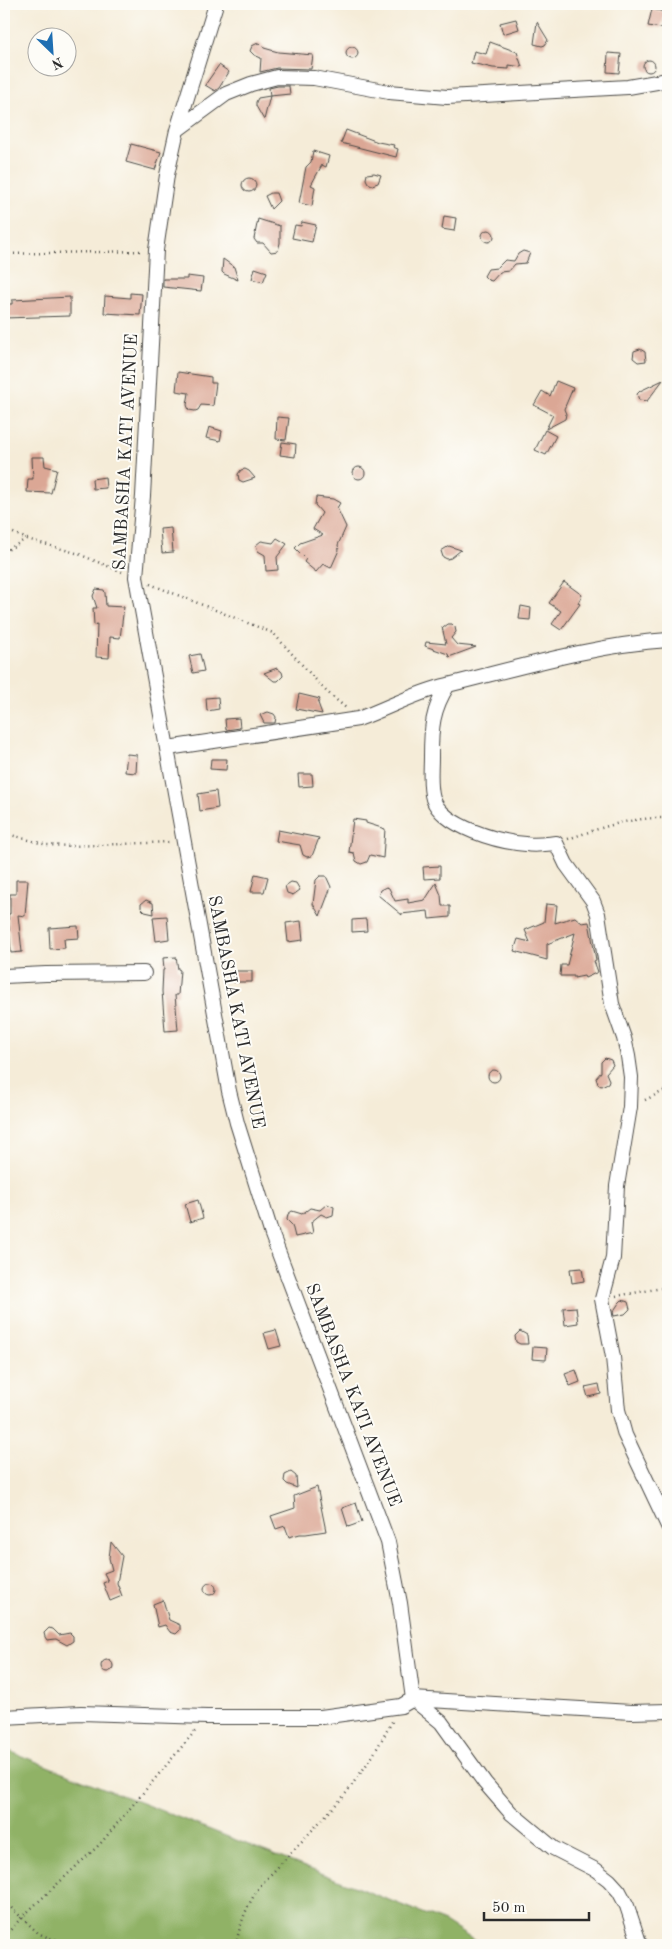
<svg xmlns="http://www.w3.org/2000/svg" width="672" height="1949" font-family="'Old Standard TT',serif">
  <style>
    .forest { fill: #90b266; stroke: #5e6e48 }
    .building { fill: #dba795 }
    .lines { fill: none; stroke-linecap: round; stroke-linejoin: round }
    .minor-casing { stroke: #494845; stroke-width: 16 }
    .path { stroke: #494845; stroke-width: 2.5; stroke-dasharray: 1 4; stroke-linecap: butt }
    .minor { stroke: #fff; stroke-width: 14 }
    .labels { text-anchor: middle; dominant-baseline: central; stroke-width: 4; stroke-linejoin: round; paint-order: stroke }
    .street-label { font-size: 18px; fill: #2b2b2b; stroke: #fdfcf7 }
  </style>
  <rect width="100%" height="100%" fill="#fdfcf7"/>
  <filter id="ink" filterUnits="userSpaceOnUse"><feTurbulence type="fractalNoise" baseFrequency=".02" numOctaves="2"/><feDisplacementMap in="SourceGraphic" scale="10" xChannelSelector="R" yChannelSelector="G"/><feConvolveMatrix kernelMatrix="1 2 1 2 8 2 1 2 1" color-interpolation-filters="sRGB"/></filter>
  <filter id="wash" filterUnits="userSpaceOnUse"><feTurbulence type="fractalNoise" baseFrequency=".0096" numOctaves="4" result="noise"/><feDisplacementMap in="SourceGraphic" scale="20" xChannelSelector="R" yChannelSelector="G"/><feGaussianBlur stdDeviation="1.12" result="paint"/><feColorMatrix in="noise" values="0 0 0 0 0 0 0 0 0 0 0 0 0 0 0 0 0 1.4 0 .05"/><feComposite in="paint" operator="in"/></filter>
  <g filter="url(#wash)">
    <rect width="100%" height="100%" fill="#f5ecd8"/>
    <path class="forest" d="M4 1749 445 1922 481 1945H4Z"/>
    <g id="blocks">
      <path class="building" d="M652 9 665 12 661 28 648 26Z
        M516 19 519 29 503 34 500 23Z
        M537 22 548 40 545 45 542 46 534 44Z
        M490 42 517 52 522 67 509 65V69L493 68 471 63 474 51 486 54Z
        M258 43 261 44 264 48 278 52 313 55 311 69 277 68 260 72 261 58 254 55 250 51 252 46Z
        M346 53a6 6 0 1 1 12 0a6 6 0 1 1-12 0Z
        M608 53 621 54 619 73 607 72Z
        M643 66a6 6 0 1 1 12 0a6 6 0 1 1-12 0Z
        M219 65 229 72 219 88 215 91 205 85Z
        M278 86H289L290 94 270 96 269 88Z
        M270 96 264 120 256 106V102L258 98Z
        M346 130 378 142 394 145 393 147 398 149 396 157 341 143Z
        M131 144 161 152 155 170 126 162Z
        M313 151 329 156 326 167 322 165 311 185 315 187 312 206 299 203 306 167 311 162Z
        M374 173 381 175 378 183 372 185 368 183 366 179 367 174Z
        M242 185a7 7 0 1 1 14 0a7 7 0 1 1-14 0Z
        M271 193H276L279 201 271 209 265 196Z
        M444 216 456 218 454 231 442 229Z
        M258 219 280 226V243L278 251 271 252 263 243H257L254 239Z
        M302 222 316 225 312 242 292 238 295 225 301 226Z
        M482 236a6 6 0 1 1 12 0a6 6 0 1 1-12 0Z
        M523 251 530 253 526 263 515 264 509 271 500 272 492 281 488 280 484 276 488 269 497 268 505 260 514 261 518 254Z
        M223 259 234 267 238 280 224 274 222 272Z
        M255 268 267 272 263 282 252 279Z
        M187 276 203 278 201 291 163 287V279H187Z
        M130 293 142 294 140 315 104 313 105 296 130 298Z
        M70 297V316L4 318V304H12V300Z
        M640 349 645 352 646 361 638 362 633 358 634 351Z
        M178 372 211 377V383H216L213 406 201 405 198 410 195 411 189 410 187 405 189 393 176 391Z
        M663 380 647 401 639 400 637 394 640 391Z
        M556 381 573 388 564 409 566 414 565 419 546 429 553 415 534 405 542 391 550 396Z
        M277 417 289 418 286 440 276 439Z
        M209 427 222 431 220 441 206 438Z
        M545 430 556 436 546 455 535 450Z
        M282 442 296 444 295 457 280 455Z
        M32 457H44L45 466 57 469 51 493 27 492 28 479H33Z
        M353 473a6 6 0 1 1 12 0a6 6 0 1 1-12 0Z
        M245 469 249 471 255 478 243 482 239 480 238 474 241 470Z
        M105 477 106 488 93 489 92 479Z
        M316 497 333 499 340 503 337 508 346 527 338 545 339 550 331 568 323 564 316 572 304 562 306 559 295 548 300 543 323 535 313 529 322 513 315 505Z
        M171 528 173 552 162 553 160 529Z
        M277 538 287 544 277 557 278 570 266 571 265 555 258 551 256 545 261 541 273 543Z
        M449 546 461 550 451 558 447 559 443 557 441 551Z
        M564 582 582 595 578 603 580 604 561 630 552 624 561 611 549 603Z
        M96 589 104 590 105 593 106 606 124 607 120 638 110 637 109 658 96 657 97 624 94 625 93 608H97L93 596Z
        M521 606 531 608 530 620 519 619Z
        M448 624H452L455 627 456 632 451 638 457 645 476 647 449 657 448 654 425 646 426 642 446 644 442 627 443 628Z
        M200 654 204 671 193 673 189 656Z
        M277 668 282 672 283 676 278 681H274L264 673Z
        M299 694 320 699 318 703 322 714 296 709Z
        M218 697 219 709 207 711 206 698Z
        M268 712 274 714 276 717 275 723H264L260 715Z
        M239 718 240 728 226 730 225 719Z
        M127 754 137 755 136 773 125 772Z
        M211 759H227L226 770 210 769Z
        M298 774H312L313 786 299 787Z
        M216 791 218 808 200 811 198 794Z
        M353 819 366 821V823L385 829 383 858 370 855 367 862 361 864 356 861 354 853 349 852Z
        M278 830 319 838 312 856 307 857 303 855 300 845 276 841Z
        M440 866V878L424 879 423 867Z
        M255 874 268 877 264 892H251Z
        M320 876H326L331 887 320 916 313 904 316 880Z
        M16 880H28L25 916 18 915 22 952 11 953 8 914H10V894H16Z
        M291 882 296 883 300 890 293 895 287 893 285 886Z
        M436 883 441 895 442 906H450V917L429 919 428 911 401 914 402 915 378 895 380 890 386 887 389 888 395 901 408 899V903L425 900Z
        M146 900 153 903 154 914 145 912 141 908V904Z
        M546 904 557 905 555 923 575 917 582 923 589 922 596 960 594 961 598 972 585 978 584 976 574 978V976H560L561 965H567L575 933 547 944V960L514 951 518 939 530 942 525 930 544 922Z
        M167 916 169 939 156 941 153 917Z
        M366 919 367 931 352 932V920Z
        M301 921 303 940 288 942 286 923Z
        M78 926 79 938 64 939 65 948 50 949 49 928Z
        M176 957 178 969 180 970 178 995H175L178 1030 165 1031 162 991 163 970H164L163 958Z
        M233 971H252V982H233Z
        M605 1058 611 1060 613 1065 606 1073 609 1080 608 1083 601 1086 598 1084 596 1078 601 1072V1062Z
        M488 1076a6 6 0 1 1 12 0a6 6 0 1 1-12 0Z
        M198 1200 203 1218 190 1222 185 1204Z
        M327 1204 334 1207 333 1215 327 1217 321 1214 311 1222 313 1233 295 1237 292 1225 287 1220 288 1214 292 1211 302 1214 310 1208 320 1210Z
        M582 1268 584 1281 572 1283 570 1269Z
        M622 1300 628 1302 630 1309 625 1314 614 1316 613 1312 619 1303Z
        M576 1307 578 1323 565 1325 563 1308Z
        M276 1330 281 1346 269 1349 264 1333Z
        M520 1331 527 1335 528 1344H520L516 1342 515 1336Z
        M533 1347 547 1348 546 1360 532 1359Z
        M576 1370 580 1382 570 1386 565 1374Z
        M599 1384 601 1394 588 1397 585 1387Z
        M291 1472 296 1476 297 1488 287 1484 284 1481 285 1475Z
        M317 1487 326 1531 306 1534H300L289 1537 285 1526 276 1529 271 1516 295 1508 294 1496Z
        M356 1503 362 1522 348 1527 342 1508Z
        M111 1542 122 1556 117 1583 122 1596 110 1601 103 1583 108 1581 104 1573 112 1570 109 1558Z
        M204 1589a6 6 0 1 1 12 0a6 6 0 1 1-12 0Z
        M163 1600 169 1620 180 1625V1630L176 1634 170 1632 165 1625 158 1627 153 1604Z
        M49 1628 53 1629 59 1635 70 1633 73 1636V1641L67 1645 56 1639 47 1640 45 1637 44 1633Z
        M101 1666a6 6 0 1 1 12 0a6 6 0 1 1-12 0Z"/>
    </g>
  </g>
  <g filter="url(#ink)">
    <use href="#blocks" fill-opacity="0" stroke="#494845" stroke-width="1"/>
    <g class="lines">
      <defs>
        <path id="minor" d="M216 4 177 130 167 175 156 250 143 496 136 577 229 1091 237 1123 272 1235 388 1542 400 1603 413 1699 441 1722 485 1783 511 1813 553 1848 596 1870 609 1880 619 1891 627 1906 640 1945
          M177 130 226 94 251 84 277 77 314 78 389 92 447 97 628 87 668 80
          M668 640C594 645 521 667 448 685 432 710 431 728 431 757 431 770 429 786 433 799 443 827 499 842 526 844 535 846 546 844 556 843L566 864 593 901 598 914 612 1004 624 1038 628 1056 631 1077 630 1107 617 1186 613 1258 602 1299 613 1357 618 1410 625 1435 668 1526
          M168 748 358 719C389 708 416 692 448 685
          M4 976 46 974 144 973
          M4 1717 81 1713 207 1717H321L401 1706 413 1699 631 1712 668 1711"/>
      </defs>
      <use href="#minor" class="minor-casing"/>
      <path class="path" d="M4 254 142 251
        M4 529 27 539 76 553 122 572
        M4 552 26 539
        M150 584 273 633 326 691 346 708
        M4 833 47 845 72 846 171 842
        M568 839C603 827 631 817 668 818
        M645 1100 668 1089
        M616 1296 668 1287
        M4 1901 38 1933 49 1938 82 1945
        M4 1937 21 1918 100 1844 196 1730
        M236 1945C240 1923 247 1905 260 1886L344 1796 372 1757 393 1720"/>
      <use href="#minor" class="minor"/>
    </g>
  </g>
  <g class="labels">
    <g class="street-label">
      <text transform="translate(126 452) rotate(-87)">SAMBASHA KATI AVENUE</text>
      <text transform="translate(236 1012) rotate(79)">SAMBASHA KATI AVENUE</text>
      <text transform="translate(353 1395) rotate(69)">SAMBASHA KATI AVENUE</text>
    </g>
  </g>
  <rect width="672" height="1949" fill="none" stroke="#fdfcf7" stroke-width="20"/>
  <g transform="translate(52 52) rotate(155)"><circle r="24" fill="#fdfcf7" stroke="#a9a8a5"/>
  <path d="M0-4L9 19L0 12L-9 19Z" fill="#1f6fb2"/>
  <text y="-8" font-size="14" font-weight="bold" text-anchor="middle" fill="#2b2b2b">N</text>
  </g>
  <path d="M484 1912v8h105v-8" fill="none" stroke="#2b2b2b" stroke-width="2.5"/>
  <text x="492" y="1912" font-size="15" fill="#2b2b2b" stroke="#fdfcf7" stroke-width="4" paint-order="stroke">50 m</text>
</svg>
